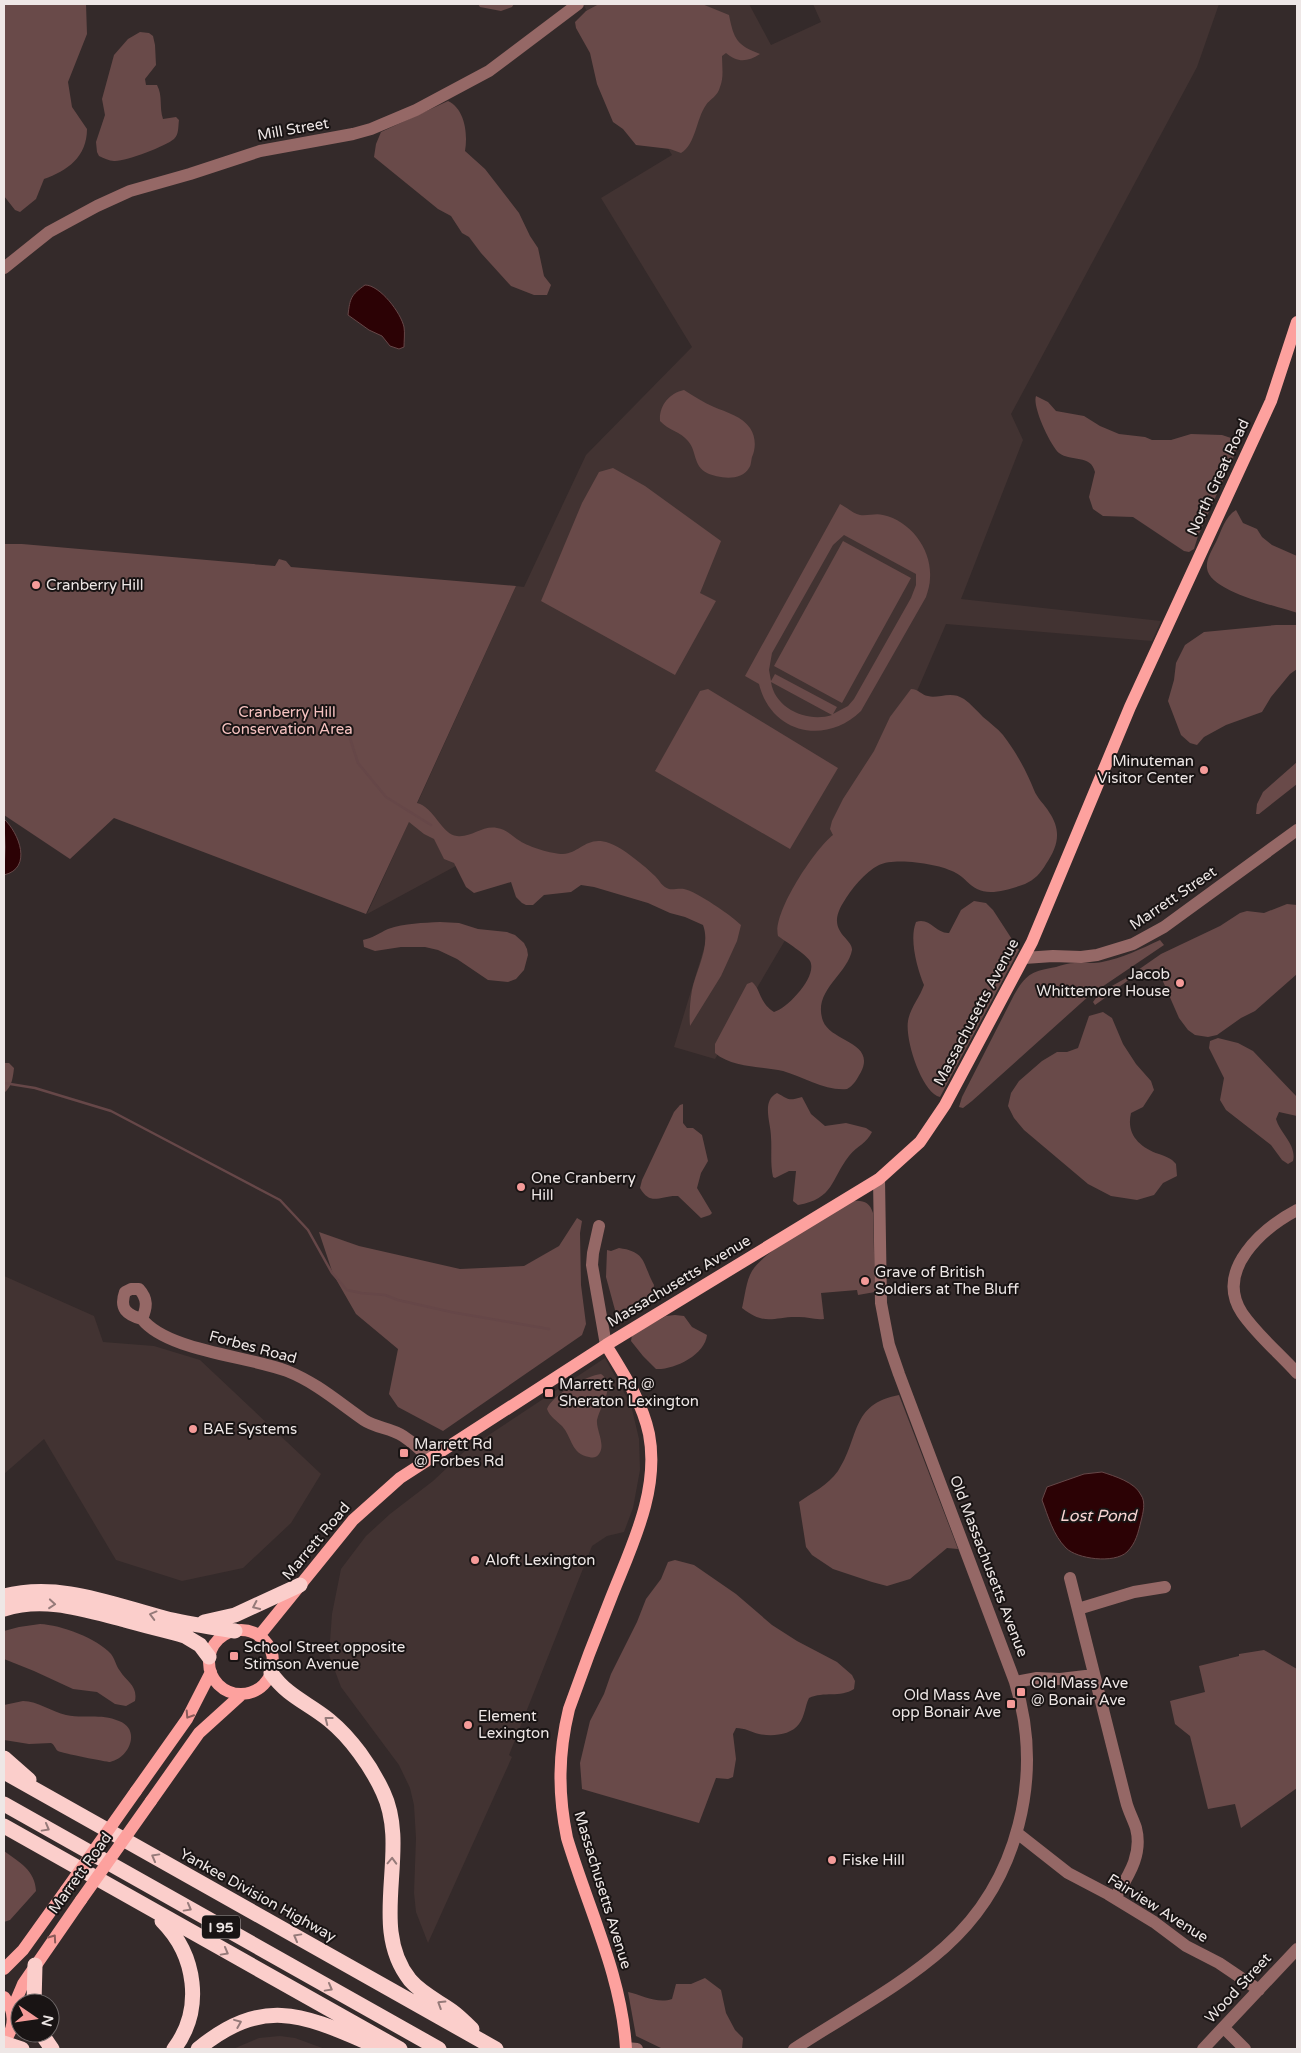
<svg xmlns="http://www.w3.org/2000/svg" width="1301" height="2053" font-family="'Varela Round',sans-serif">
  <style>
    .built { fill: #423332 }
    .green { fill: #694a49; fill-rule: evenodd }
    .water { fill: #2c0205; stroke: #664748 }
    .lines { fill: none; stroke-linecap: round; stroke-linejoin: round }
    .stream { stroke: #664748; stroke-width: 2.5 }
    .minor { stroke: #956866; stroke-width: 12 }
    .major { stroke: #fda19e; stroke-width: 12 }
    .highway { stroke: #fbcecb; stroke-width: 15 }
    .major-bridge { stroke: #fda19e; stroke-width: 12 }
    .oneway { stroke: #957a79 }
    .oneway2 { stroke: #8b5a59 }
    .poi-dot { fill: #f59b99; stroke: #191414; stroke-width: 2 }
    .labels { text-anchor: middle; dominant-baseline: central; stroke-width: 4; stroke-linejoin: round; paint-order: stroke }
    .shield { fill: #191414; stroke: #aea8a7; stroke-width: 1 }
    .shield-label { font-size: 14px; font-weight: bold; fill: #eee7e6 }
    .street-label { font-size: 15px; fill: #eee7e6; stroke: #191414 }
    .poi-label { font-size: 15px; fill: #eee7e6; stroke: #191414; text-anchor: start }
    .park-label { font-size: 15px; fill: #f6c2c0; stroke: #191414 }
    .water-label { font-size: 16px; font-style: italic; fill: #f9d5d3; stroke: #191414 }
  </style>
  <rect width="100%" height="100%" fill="#342a2a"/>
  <path class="built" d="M583 4H749L771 45 821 22 813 4H1219L1197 67 1011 414 1023 440 961 599 1161 621 1152 641 946 624 876 786 715 1059 674 1047 715 912 502 841 367 914 516 586 524 587 586 455 692 347 601 198 672 155Z
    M4 1276 94 1316 103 1342 154 1346 200 1360 321 1474 291 1523 243 1568 182 1581 116 1560 44 1439 4 1474Z
    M605 1358 631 1405 639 1439 640 1470 633 1508 624 1532 607 1536 592 1546 509 1755 512 1757 428 1943 416 1912 414 1893 416 1838 414 1805 410 1788 399 1765 341 1687 329 1655 332 1614 341 1569 366 1536 390 1514 433 1481 466 1450Z
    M280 2036 295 2038 325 2049H233L259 2038Z"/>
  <path class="green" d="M4 4H86L87 34 68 82 72 107 87 129C87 157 67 171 44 179L36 199 20 212 15 210 4 196Z
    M478 4H514L512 7 501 11 480 7Z
    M599 4H702L729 15C734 40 737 45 760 54 747 62 738 63 726 53L722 56C722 67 724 77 720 87 718 96 710 99 706 105 696 119 696 144 681 153L670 149 636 145 623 129 613 122 597 84 590 53 576 28 575 22 586 11Z
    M140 32 149 33 153 36 155 45 156 65 145 79 146 85H157C163 96 159 107 163 119L176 117 179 120C178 127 179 134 174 139 166 146 125 162 114 161 109 161 104 158 99 156L97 152 96 142 105 115 102 99 114 55 128 39Z
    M448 101C465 109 468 134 465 151L485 169 519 213 530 236 538 248 544 276 551 285 547 295H534L511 286 481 253 469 237 462 233 451 216 438 209 374 157 376 144 381 132Z
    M684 390C694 396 704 403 714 407 726 412 743 417 750 428 756 437 756 448 752 457 751 461 751 466 749 468 741 482 718 478 707 473 693 466 697 451 688 441 681 432 668 430 660 421 659 406 669 393 684 390Z
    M1036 396 1048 402 1056 411 1084 416 1100 426 1119 434 1145 437 1152 440H1171L1191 434 1222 435 1234 439 1238 443 1234 456 1198 536 1194 549 1189 552 1184 551 1133 517 1103 516 1093 509 1089 497 1095 472C1091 454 1071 462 1059 453 1050 445 1032 406 1036 396Z
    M613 468 645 486 721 541 700 593 716 601 675 675 541 601 582 503 599 472Z
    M840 504C846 507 854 514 860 515 868 516 876 513 883 515 911 521 932 550 930 578 930 584 928 591 926 597L861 711C825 746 771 733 759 684L745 676ZM844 535 916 574V585L911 598 854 699 848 706 833 714 837 707 775 674 771 681 769 670 772 653 833 545ZM771 682 832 715C808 723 775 709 771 682Z
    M1236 510 1243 523 1257 529 1262 537 1272 545 1297 556V613C1278 606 1209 592 1207 568 1206 559 1212 550 1216 542 1221 532 1225 516 1236 510Z
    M843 541 911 578 842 703 774 666Z
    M4 544H22L275 566 279 559 286 561 291 567 516 586 417 803C434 807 442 835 457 836 471 838 483 825 497 828 506 829 512 836 520 841 529 847 552 854 563 854 580 853 587 835 609 843 622 847 646 867 655 876 660 881 662 887 669 889 673 890 679 888 684 889 696 891 732 916 741 925L737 941 721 976 690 1026C689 1014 690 1002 692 990 696 970 711 946 703 925L685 917 670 913 648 903 594 887 581 885 571 892 544 895 533 905H526L522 903 516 897 511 882 474 893 466 887 454 863 444 859 434 839 424 834 409 822 366 914 114 818 70 859 4 815Z
    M1276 625H1297V669L1290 674 1271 697 1262 712 1226 725 1204 737 1197 745 1190 743 1181 735 1168 701 1174 680 1176 663 1185 645 1204 632Z
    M708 689 838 768 790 849 655 771 700 691Z
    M911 689C919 689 921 695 928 696 938 699 951 690 964 699 971 704 977 711 983 717 990 723 997 728 1003 735 1016 752 1026 770 1034 790 1037 798 1045 805 1049 812 1062 831 1058 846 1046 864 1041 873 1034 880 1025 884 1011 889 990 896 977 889 970 886 964 877 956 873 941 864 895 857 879 865 865 872 851 889 843 903 825 932 853 938 852 950 848 974 812 991 823 1021 831 1042 876 1042 861 1072 857 1079 854 1085 847 1089 825 1091 804 1077 783 1071 762 1066 732 1068 715 1053V1044L747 984 752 982C761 989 759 1003 774 1012 788 1008 818 976 810 961 807 955 785 941 778 936 772 913 815 849 833 835L830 829 832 821 843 799 874 751 890 717Z
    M1297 762V784L1259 814H1256L1257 804 1263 792Z
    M974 901 986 903 993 910 1019 950 940 1097 937 1096C920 1087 905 1039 908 1021 910 1008 920 997 924 985 917 968 909 939 916 922 930 917 936 934 949 933L961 910Z
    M1287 904 1297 905V974L1255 1011 1241 1018 1217 1035 1208 1037 1195 1035 1188 1030 1179 1018 1158 970C1140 966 1111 995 1095 1005L1093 1002 1098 995 1110 987 1128 977 1161 954 1220 926 1240 913 1247 911 1264 913Z
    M440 922 459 923 478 929 507 932 515 935 524 943 527 949 528 955 524 970 516 979 508 982 488 980 457 959 438 950 425 947H401L375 951 364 947 363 940C373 938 379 933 388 929 405 923 423 923 440 922Z
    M1160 940 1164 945 1090 995 972 1101 963 1108 959 1107 962 1097 1014 995C1026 974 1032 971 1056 967 1062 965 1069 963 1075 963 1084 962 1092 964 1102 962 1122 958 1141 949 1160 940Z
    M1103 1012 1112 1018 1123 1044 1136 1064 1151 1081 1154 1090 1143 1107 1131 1113C1126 1134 1139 1147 1159 1154 1167 1157 1171 1158 1176 1164L1177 1176 1163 1183 1154 1195 1137 1200 1111 1196 1088 1184 1024 1130 1014 1118 1008 1106 1011 1093 1019 1081 1042 1061 1057 1052H1067L1078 1048 1089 1016Z
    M1218 1038 1238 1043 1253 1051 1297 1097V1116L1279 1112 1276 1119C1280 1133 1297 1145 1293 1161L1288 1164 1282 1160 1271 1145 1226 1110 1220 1100 1224 1078 1209 1048 1210 1041Z
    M4 1063H9L14 1068C13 1077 12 1087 4 1093Z
    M777 1093C790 1100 788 1101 802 1097L811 1114 825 1126 846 1123 866 1128 872 1132C866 1144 858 1145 849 1156 831 1179 834 1199 798 1205L793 1201 796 1171H789L775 1178 773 1177C770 1163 772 1150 771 1137 771 1123 761 1101 777 1093Z
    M683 1104V1123L687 1128H693L702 1135 708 1161 701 1173 697 1188 712 1213 710 1215 701 1218 678 1196C660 1195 651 1207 640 1188L642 1180 674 1112 680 1105Z
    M853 1201C864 1200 870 1203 873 1213L875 1292 858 1295 857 1290 821 1293 824 1319C814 1320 808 1317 799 1317 774 1316 766 1327 742 1308 745 1296 746 1281 752 1271 766 1248 829 1216 853 1201Z
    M577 1218 582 1221 580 1233 581 1285 586 1324 582 1335 443 1431 398 1407 389 1394 398 1349 356 1314 333 1274 319 1232 359 1246 460 1269 524 1266 559 1246Z
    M619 1248C647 1252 642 1263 654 1285 652 1299 642 1315 627 1318L618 1315 615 1310 606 1277 607 1250 611 1251Z
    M675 1315 684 1316 692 1327 707 1335C705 1355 674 1370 656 1369L643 1356 631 1341 632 1335 666 1316Z
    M601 1374C617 1385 600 1406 597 1420 596 1430 606 1445 599 1454 596 1458 593 1458 589 1457 571 1454 572 1437 562 1426 556 1420 550 1417 547 1409 552 1395 587 1375 601 1374Z
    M899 1395 958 1549 947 1548 910 1579 887 1586 872 1582 833 1569 812 1555 806 1547 799 1502C813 1492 827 1486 838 1471 860 1438 850 1404 899 1395Z
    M675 1560 694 1565 736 1594 772 1625 797 1641 837 1662 852 1675 855 1681 854 1689C840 1698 824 1691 809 1698 805 1706 805 1716 799 1724 791 1735 772 1737 759 1734 751 1732 745 1728 736 1728L733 1734 736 1759 733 1777 728 1779 716 1778 699 1823 582 1789 580 1763 590 1721 604 1694 611 1674 637 1622 646 1599 661 1579 668 1562Z
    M40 1624C61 1625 97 1638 111 1654 115 1659 116 1666 120 1671 127 1682 138 1686 135 1701L126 1706 115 1704 97 1692 73 1689 34 1671 4 1659V1631L19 1627Z
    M1264 1650 1297 1669V1788L1241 1828 1235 1804 1208 1809 1190 1736 1175 1724 1170 1701 1205 1692 1199 1666 1239 1656V1654Z
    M23 1701C38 1701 52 1712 66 1715 83 1719 100 1713 119 1721 141 1729 130 1758 110 1762 107 1762 61 1753 58 1751 55 1749 55 1745 51 1743L29 1744 4 1740V1705Z
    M4 1851C19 1862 35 1870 36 1891L10 1920 4 1922Z
    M705 1978 721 1990 726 2013 735 2030 743 2038 742 2049H663L636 2036 628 1992C642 1995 657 2004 672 1999L676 1984H691Z"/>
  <path class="water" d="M365 285C380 285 401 313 404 327 405 333 404 341 404 347L399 349 390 346 382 336 369 330 348 315C350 298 351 295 365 285Z
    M4 819C19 833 33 868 4 875L5 847Z
    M1102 1472C1114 1476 1135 1482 1141 1495 1146 1502 1143 1513 1141 1521 1138 1533 1136 1543 1127 1552 1114 1564 1077 1559 1066 1548 1053 1535 1048 1516 1042 1500L1047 1487 1084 1474Z"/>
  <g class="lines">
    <path class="stream" d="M346 726 358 763 386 797 431 825
      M4 1083 35 1088 111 1111 280 1200 308 1230 332 1273 347 1290 361 1293 385 1295 398 1300 451 1312 549 1329"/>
    <path class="minor" d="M4 268 49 232 97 206 130 191 190 174 260 151 353 134 371 129 416 110 489 71 578 4
      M1024 958 1053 956 1081 957 1097 955 1133 944 1164 927 1297 830
      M1297 1210C1263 1228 1214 1270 1242 1313 1257 1335 1279 1353 1297 1373
      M599 1226 593 1253 592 1265 606 1345
      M142 1319C127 1315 119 1309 125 1292L131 1289H139C148 1299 147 1307 142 1319 167 1351 248 1356 287 1371 317 1383 338 1402 364 1420 376 1428 391 1428 403 1436 412 1442 421 1450 429 1458
      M1070 1578 1126 1801C1128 1810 1133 1819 1136 1828 1143 1855 1128 1876 1115 1898
      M1078 1609 1134 1592 1165 1587
      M1015 1682 1037 1678 1060 1679 1094 1675
      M1017 1833 1068 1873 1108 1894 1154 1922 1186 1946 1219 1963 1259 1990
      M1224 2028 1245 2049
      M626 2048 637 2049
      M794 2049C844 2016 900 1987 945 1947 1019 1881 1044 1775 1015 1682L899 1374 889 1345 881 1303 879 1179
      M1203 2049 1297 1949"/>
    <path class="major" d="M606 1345C623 1373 642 1401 649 1434 660 1491 631 1547 611 1598 596 1635 582 1672 569 1709 558 1754 558 1794 567 1838 588 1908 622 1976 626 2049
      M209 1662a32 32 0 1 1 64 0a32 32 0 1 1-64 0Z
      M259 1636 353 1520 400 1478 606 1345 879 1179 920 1142 945 1105 1032 942 1130 707 1271 401 1297 322
      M136 1791 187 1719 211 1672
      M151 1801 199 1733 242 1694
      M4 1969 23 1950 66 1890
      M4 1997C15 2010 16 2028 4 2041
      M12 2010 23 1984 81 1900"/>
    <path class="highway" d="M4 1596C59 1582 111 1604 164 1618 187 1624 211 1627 235 1631
      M4 1609C45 1596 85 1610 125 1620 145 1626 166 1630 185 1636L200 1645 209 1657
      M204 1622 235 1615 300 1585
      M271 1673C287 1696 308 1703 329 1720 351 1738 371 1766 383 1792 411 1851 367 1926 410 1980 422 1994 438 2001 452 2011 459 2016 466 2023 472 2029
      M4 1758 29 1780
      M4 1772 496 2049
      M4 1804 439 2049
      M4 1826 400 2049
      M162 1921C196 1955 204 2009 174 2049
      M34 2003 35 1965
      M41 2033 52 2049
      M4 2043 22 2049
      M198 2049C268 1992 309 2018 383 2049"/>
    <path class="major-bridge" d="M66 1890 136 1791
      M81 1900 151 1801"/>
  </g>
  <defs><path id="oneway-chevron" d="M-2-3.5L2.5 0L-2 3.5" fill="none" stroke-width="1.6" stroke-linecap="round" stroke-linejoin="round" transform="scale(1.25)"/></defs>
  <g class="oneway">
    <use href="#oneway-chevron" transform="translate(52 1604) rotate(5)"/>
    <use href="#oneway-chevron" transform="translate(256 1606) rotate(155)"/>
    <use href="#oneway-chevron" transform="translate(153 1615) rotate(-165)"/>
    <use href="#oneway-chevron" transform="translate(328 1720) rotate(-142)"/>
    <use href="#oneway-chevron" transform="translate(46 1828) rotate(29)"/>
    <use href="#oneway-chevron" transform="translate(155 1857) rotate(-151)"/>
    <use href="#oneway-chevron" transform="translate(392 1861) rotate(-88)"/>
    <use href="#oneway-chevron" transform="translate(188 1908) rotate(29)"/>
    <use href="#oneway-chevron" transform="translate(297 1937) rotate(-151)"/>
    <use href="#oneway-chevron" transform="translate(225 1952) rotate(29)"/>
    <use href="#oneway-chevron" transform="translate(329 1988) rotate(29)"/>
    <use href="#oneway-chevron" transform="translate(441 2004) rotate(-148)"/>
    <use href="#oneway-chevron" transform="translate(238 2023) rotate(-22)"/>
  </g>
  <g class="oneway2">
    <use href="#oneway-chevron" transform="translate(189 1715) rotate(123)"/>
    <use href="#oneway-chevron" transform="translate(53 1938) rotate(-55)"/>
  </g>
  <g class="poi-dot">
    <circle cx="36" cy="585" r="5"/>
    <circle cx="1204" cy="770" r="5"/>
    <circle cx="1180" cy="983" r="5"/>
    <circle cx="521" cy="1187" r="5"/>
    <circle cx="865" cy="1281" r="5"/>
    <rect x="544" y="1388" width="10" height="10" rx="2.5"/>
    <circle cx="193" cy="1429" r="5"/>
    <rect x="399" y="1448" width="10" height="10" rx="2.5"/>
    <circle cx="475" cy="1560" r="5"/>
    <rect x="229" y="1651" width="10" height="10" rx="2.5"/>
    <rect x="1016" y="1687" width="10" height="10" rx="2.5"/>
    <rect x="1006" y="1699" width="10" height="10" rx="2.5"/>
    <circle cx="468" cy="1725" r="5"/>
    <circle cx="832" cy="1860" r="5"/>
  </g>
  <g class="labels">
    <rect class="shield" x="202" y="1915.5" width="38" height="23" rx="4"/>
    <g class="shield-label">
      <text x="221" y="1927">I 95</text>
    </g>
    <g class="street-label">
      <text transform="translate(293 129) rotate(-10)">Mill Street</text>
      <text transform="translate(1218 477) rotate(-65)">North Great Road</text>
      <text transform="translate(1173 898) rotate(-34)">Marrett Street</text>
      <text transform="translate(976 1012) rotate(-62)">Massachusetts Avenue</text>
      <text transform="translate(679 1281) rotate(-31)">Massachusetts Avenue</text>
      <text transform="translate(253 1347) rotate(15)">Forbes Road</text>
      <text transform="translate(316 1541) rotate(-50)">Marrett Road</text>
      <text transform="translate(989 1566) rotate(69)">Old Massachusetts Avenue</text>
      <text transform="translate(80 1873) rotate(-54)">Marrett Road</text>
      <text transform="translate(603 1890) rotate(73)">Massachusetts Avenue</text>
      <text transform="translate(258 1895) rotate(29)">Yankee Division Highway</text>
      <text transform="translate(1158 1908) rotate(32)">Fairview Avenue</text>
      <text transform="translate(1238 1988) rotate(-47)">Wood Street</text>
    </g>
    <g class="poi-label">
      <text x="46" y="585">Cranberry Hill</text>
      <text x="1194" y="761" text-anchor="end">Minuteman<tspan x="1194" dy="17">Visitor Center</tspan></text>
      <text x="1170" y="974" text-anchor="end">Jacob<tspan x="1170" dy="17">Whittemore House</tspan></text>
      <text x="531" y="1178">One Cranberry<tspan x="531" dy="17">Hill</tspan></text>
      <text x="875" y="1272">Grave of British<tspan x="875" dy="17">Soldiers at The Bluff</tspan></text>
      <text x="559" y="1384">Marrett Rd @<tspan x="559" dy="17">Sheraton Lexington</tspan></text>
      <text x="203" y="1429">BAE Systems</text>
      <text x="414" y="1444">Marrett Rd<tspan x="414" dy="17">@ Forbes Rd</tspan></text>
      <text x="485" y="1560">Aloft Lexington</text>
      <text x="244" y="1647">School Street opposite<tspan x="244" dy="17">Stimson Avenue</tspan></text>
      <text x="1031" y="1683">Old Mass Ave<tspan x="1031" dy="17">@ Bonair Ave</tspan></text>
      <text x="1001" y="1695" text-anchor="end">Old Mass Ave<tspan x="1001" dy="17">opp Bonair Ave</tspan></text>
      <text x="478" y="1716">Element<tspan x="478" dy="17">Lexington</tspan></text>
      <text x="842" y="1860">Fiske Hill</text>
    </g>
    <g class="park-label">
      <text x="287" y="712">Cranberry Hill<tspan x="287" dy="17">Conservation Area</tspan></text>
    </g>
    <g class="water-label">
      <text x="1098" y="1516">Lost Pond</text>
    </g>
  </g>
  <rect width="1301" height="2053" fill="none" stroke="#eee7e6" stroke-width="10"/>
  <g transform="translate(35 2018) rotate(103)"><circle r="24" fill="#191414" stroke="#6e6868"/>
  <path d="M0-4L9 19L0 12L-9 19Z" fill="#f59b99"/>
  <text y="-8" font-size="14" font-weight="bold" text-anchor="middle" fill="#eee7e6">N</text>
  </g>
</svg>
